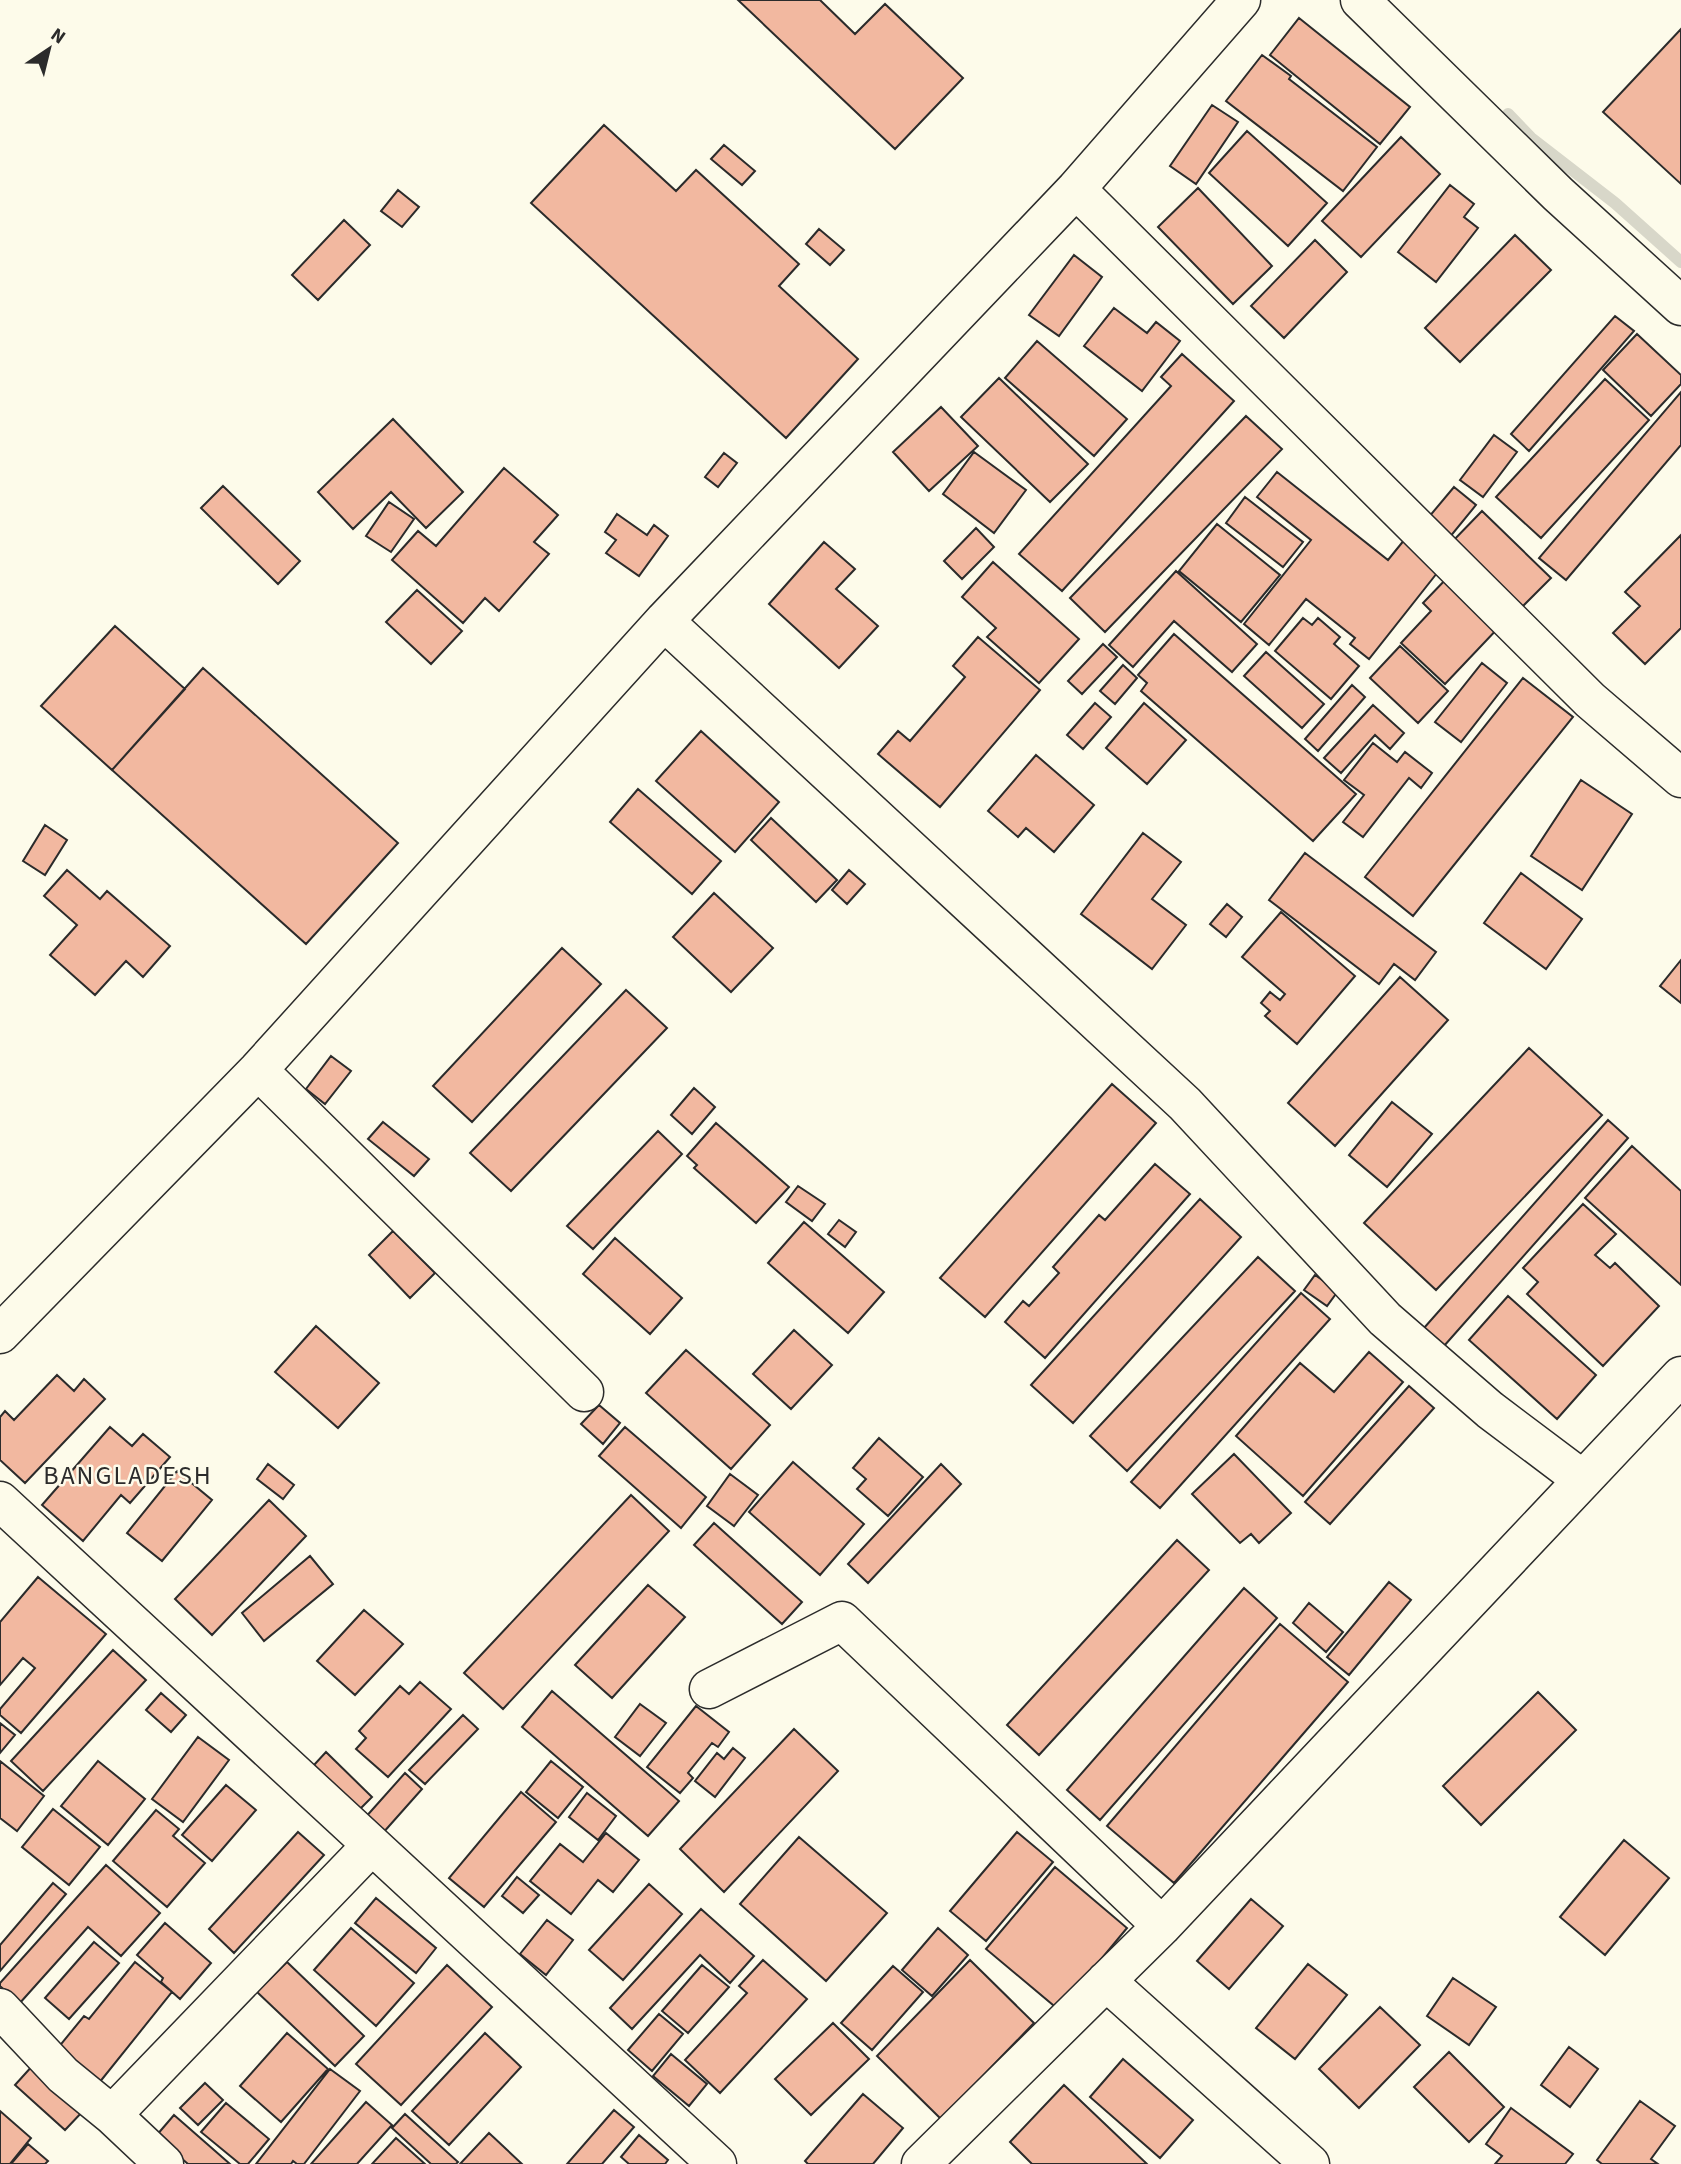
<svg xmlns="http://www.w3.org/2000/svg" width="1681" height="2164" font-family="'Source Sans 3',sans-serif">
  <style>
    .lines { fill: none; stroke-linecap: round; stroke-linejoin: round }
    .stream { stroke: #d8d7c9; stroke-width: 12 }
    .building { fill: #f2b8a0; stroke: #2b2b2b; stroke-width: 2 }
    .street-casing { stroke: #2b2b2b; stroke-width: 41 }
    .street { stroke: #fdfbea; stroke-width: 38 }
    .labels { text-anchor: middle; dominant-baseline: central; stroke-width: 5; stroke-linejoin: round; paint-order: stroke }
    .quarter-label { font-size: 26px; letter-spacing: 2px; fill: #2b2b2b; stroke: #fdfbea }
  </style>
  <rect width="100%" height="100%" fill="#fdfbea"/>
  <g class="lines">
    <path class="stream" d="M1508 114 1531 138 1615 203 1681 262"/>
  </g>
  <path class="building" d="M738 0H820L855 34 885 4 963 78 895 149Z
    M1299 18 1410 107 1380 144 1270 55Z
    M1681 29V184L1603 112Z
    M1262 55 1291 76 1289 79 1377 147 1343 191 1226 101Z
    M1212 105 1238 122 1196 184 1170 166Z
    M604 125 676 191 696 170 799 264 779 286 858 359 786 438 531 203Z
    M1247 131 1327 203 1288 246 1209 173Z
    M1401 137 1440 174 1361 257 1322 221Z
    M724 145 755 171 742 185 711 159Z
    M1450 185 1474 204 1464 217 1478 228 1436 282 1398 252Z
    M1198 188 1272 266 1233 304 1158 227Z
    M398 190 419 207 402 227 381 211Z
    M344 220 370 245 318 300 292 275Z
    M819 229 844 250 830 265 806 244Z
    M1515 235 1551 270 1460 362 1425 328Z
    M1315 240 1347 272 1284 338 1251 306Z
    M1074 255 1102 277 1059 336 1029 315Z
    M1114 308 1147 333 1156 322 1180 341 1142 391 1084 346Z
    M1615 316 1634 331 1529 451 1511 434Z
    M1637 334 1681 375V384L1651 416 1603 370Z
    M1037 341 1127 419 1094 456 1005 378Z
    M1182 354 1234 401 1062 591 1019 554 1171 386 1161 377Z
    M999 378 1088 464 1050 502 961 417Z
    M1605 379 1649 420 1541 538 1496 497Z
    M1681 392V445L1566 580 1539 558Z
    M941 407 978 446 929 491 893 452Z
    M1246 416 1282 449 1105 632 1070 598Z
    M393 419 463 492 426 528 391 492 353 529 318 492Z
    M1494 435 1517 452 1483 497 1460 480Z
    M974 452 1026 490 994 533 943 494Z
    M724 453 737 463 718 487 705 477Z
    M504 468 558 515 534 542 549 554 499 611 485 598 463 623 392 560 418 531 436 546Z
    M1277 472 1388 560 1405 539 1441 568 1369 659 1350 644 1355 638 1306 599 1269 645 1244 624 1311 540 1257 497Z
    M223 486 300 561 278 584 201 508Z
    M1454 487 1476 505 1445 543 1423 524Z
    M1245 497 1303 542 1283 567 1226 523Z
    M389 502 414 519 391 552 366 536Z
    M1482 511 1551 578 1517 612 1449 545Z
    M617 514 647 535 654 525 668 536 639 576 606 553 616 540 605 532Z
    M1217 524 1280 575 1241 622 1179 571Z
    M976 528 994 547 962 579 944 561Z
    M1681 535V628L1645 664 1613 633 1640 606 1625 592Z
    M824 542 855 569 836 589 878 626 839 668 769 604Z
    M993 562 1079 639 1039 683 987 637 996 628 962 597Z
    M1176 571 1257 644 1232 672 1174 621 1133 667 1109 645Z
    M1449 576 1501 625 1445 684 1401 643 1431 611 1423 603Z
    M417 590 462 631 431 664 386 622Z
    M1303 618 1312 625 1318 618 1340 637 1334 644 1359 666 1331 699 1275 651Z
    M115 626 185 689 112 770 41 706Z
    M1174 634 1356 794 1313 841 1141 691 1147 683 1138 675Z
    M978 637 1040 690 940 807 878 754 898 731 910 741 965 677 953 666Z
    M1103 644 1117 657 1082 694 1068 681Z
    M1400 646 1448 691 1418 723 1370 678Z
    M1266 652 1324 704 1302 728 1244 676Z
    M1482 663 1507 683 1461 742 1435 722Z
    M1123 665 1137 678 1115 704 1100 691Z
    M203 668 398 843 306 944 112 770Z
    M1523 678 1573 717 1413 916 1365 877Z
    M1352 685 1365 697 1318 751 1305 739Z
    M1095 703 1111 717 1083 749 1067 735Z
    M1144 703 1186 740 1147 784 1106 748Z
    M1373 705 1404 733 1390 749 1375 735 1341 773 1324 758Z
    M701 731 779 802 735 852 656 781Z
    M1373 743 1397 762 1405 752 1432 773 1421 788 1409 778 1363 837 1343 822 1364 795 1344 780Z
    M1036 755 1094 805 1054 852 1026 828 1018 837 988 811Z
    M1581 780 1632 814 1582 890 1531 856Z
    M638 789 721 861 692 894 610 822Z
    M771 818 837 880 816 902 751 840Z
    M45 825 67 840 45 875 23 861Z
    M1143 833 1181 862 1152 899 1186 925 1152 969 1081 914Z
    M1305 853 1436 952 1415 980 1394 964 1379 984 1269 900Z
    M67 870 100 899 107 891 170 946 143 977 126 961 95 995 50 955 77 925 44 896Z
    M849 870 865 884 847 904 832 890Z
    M1521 873 1582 919 1546 969 1484 923Z
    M714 893 773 948 731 992 673 937Z
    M1227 904 1242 917 1226 937 1210 924Z
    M1281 912 1355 976 1297 1044 1265 1016 1270 1011 1261 1003 1270 992 1280 1000 1285 994 1242 957Z
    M562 948 601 984 472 1122 433 1086Z
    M1681 960V1003L1660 986Z
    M1400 977 1448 1020 1335 1146 1288 1103Z
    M626 990 667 1028 511 1191 470 1153Z
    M1529 1048 1602 1115 1436 1290 1364 1223Z
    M331 1056 351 1071 325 1104 306 1089Z
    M1112 1084 1156 1123 985 1317 940 1278Z
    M694 1088 715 1107 692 1134 671 1115Z
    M1392 1102 1432 1134 1387 1187 1349 1155Z
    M1608 1120 1628 1138 1444 1346 1424 1328Z
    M383 1122 429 1159 414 1176 368 1139Z
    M716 1123 789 1187 756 1223 694 1168 697 1165 687 1156Z
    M658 1131 682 1154 593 1249 567 1226Z
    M1632 1146 1681 1191V1285L1585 1198Z
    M1155 1164 1190 1194 1045 1358 1005 1322 1023 1301 1029 1306 1059 1273 1053 1267 1099 1215 1105 1220Z
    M798 1186 825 1204 812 1221 786 1202Z
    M1200 1199 1241 1237 1073 1423 1031 1385Z
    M1583 1204 1616 1234 1595 1255 1610 1268 1615 1263 1659 1306 1603 1366 1527 1294 1538 1282 1523 1268Z
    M839 1220 856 1232 845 1247 828 1234Z
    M804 1222 884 1292 848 1333 768 1263Z
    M393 1231 435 1273 410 1298 369 1255Z
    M615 1238 682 1298 650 1334 583 1274Z
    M1258 1257 1295 1291 1127 1471 1090 1436Z
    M1315 1275 1338 1291 1327 1306 1304 1290Z
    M1301 1293 1330 1319 1160 1508 1131 1482Z
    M1508 1296 1596 1375 1557 1419 1469 1340Z
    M316 1326 379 1383 338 1428 275 1372Z
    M794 1330 832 1365 791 1409 753 1374Z
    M686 1350 770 1425 731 1469 646 1393Z
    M1369 1352 1403 1382 1303 1496 1236 1436 1300 1363 1334 1392Z
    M57 1375 74 1391 84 1379 105 1399 25 1483 0 1460V1417L5 1411 14 1420Z
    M1409 1386 1434 1408 1330 1524 1305 1502Z
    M599 1405 620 1423 603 1444 581 1424Z
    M110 1427 132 1446 143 1434 170 1457 130 1503 121 1495 83 1541 42 1505Z
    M625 1427 706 1497 681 1528 599 1456Z
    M879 1438 923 1477 888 1516 857 1489 866 1479 853 1468Z
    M1234 1454 1291 1513 1259 1543 1251 1534 1240 1543 1192 1494Z
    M793 1462 864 1524 820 1575 749 1512Z
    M268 1464 294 1485 283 1499 257 1479Z
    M941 1464 961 1484 868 1583 848 1564Z
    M177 1471 212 1500 162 1561 127 1533Z
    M730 1474 758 1495 734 1526 707 1506Z
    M631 1495 669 1531 503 1709 464 1673Z
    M269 1500 306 1536 212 1635 175 1599Z
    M714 1523 802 1602 782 1624 694 1545Z
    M1177 1540 1209 1570 1039 1755 1007 1725Z
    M310 1556 333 1584 264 1641 242 1613Z
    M38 1577 106 1634 21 1733 0 1715V1709L35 1668 23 1658 0 1685V1622Z
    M1389 1582 1411 1600 1349 1675 1327 1657Z
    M648 1585 685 1617 612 1698 575 1665Z
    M1244 1588 1277 1618 1100 1820 1067 1790Z
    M1309 1603 1343 1632 1326 1652 1293 1623Z
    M364 1610 403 1644 355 1695 317 1661Z
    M1280 1624 1348 1682 1174 1883 1107 1826Z
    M113 1650 146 1680 43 1791 11 1761Z
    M420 1682 451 1709 388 1777 356 1749 366 1738 359 1731 400 1686 409 1694Z
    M552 1691 679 1801 648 1836 522 1727Z
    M1538 1692 1576 1730 1481 1825 1443 1786Z
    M161 1693 186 1715 171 1732 146 1710Z
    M640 1704 666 1723 640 1756 615 1737Z
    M696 1706 729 1732 718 1747 712 1743 688 1773 693 1778 680 1793 647 1767Z
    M463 1715 478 1729 425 1784 409 1770Z
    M0 1723 15 1735 0 1753Z
    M794 1729 838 1771 724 1892 680 1849Z
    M198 1737 229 1760 183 1822 152 1799Z
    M733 1748 745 1758 715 1797 695 1781 717 1753 724 1759Z
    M326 1752 372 1797 359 1810 314 1765Z
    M0 1761 44 1796 17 1831 0 1818Z
    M98 1761 145 1799 108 1845 61 1806Z
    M551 1761 583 1787 558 1818 526 1792Z
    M405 1773 422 1789 382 1834 364 1819Z
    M226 1785 256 1810 212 1861 182 1835Z
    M521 1792 556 1822 484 1907 449 1878Z
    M587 1793 616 1816 598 1840 569 1817Z
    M53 1809 100 1847 69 1885 22 1847Z
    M156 1810 179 1829 173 1836 205 1863 167 1907 113 1861Z
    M298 1832 324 1855 234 1953 209 1929Z
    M1017 1832 1053 1862 986 1941 950 1911Z
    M606 1833 639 1860 613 1892 598 1880 571 1914 530 1881 560 1844 583 1862Z
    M799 1837 887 1913 826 1981 740 1904Z
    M1624 1840 1669 1878 1605 1955 1560 1917Z
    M106 1865 160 1913 121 1956 88 1927 19 2004 0 1986V1983Z
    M1055 1867 1127 1928 1059 2010 986 1949Z
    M517 1877 539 1895 523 1913 502 1896Z
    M53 1883 66 1894 0 1971V1945Z
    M649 1884 682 1914 623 1980 589 1950Z
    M376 1898 436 1948 416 1973 355 1923Z
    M1251 1899 1283 1926 1229 1989 1197 1961Z
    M701 1909 754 1956 730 1983 700 1955 632 2029 610 2008Z
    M547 1920 573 1940 546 1975 520 1954Z
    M165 1923 211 1963 180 1999 161 1982 163 1978 137 1955Z
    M351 1928 414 1983 376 2026 314 1970Z
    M938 1928 968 1955 932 1996 902 1970Z
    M94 1942 119 1963 69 2019 45 1998Z
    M763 1960 807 1999 720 2093 685 2060 747 1993 739 1986Z
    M970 1960 1034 2023 941 2119 877 2056Z
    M135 1962 172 1992 99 2083 57 2049 84 2016 89 2019Z
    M287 1962 364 2036 335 2066 257 1992Z
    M1308 1964 1347 1995 1295 2059 1256 2028Z
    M447 1965 492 2007 401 2105 356 2064Z
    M702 1965 729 1987 688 2033 662 2011Z
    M893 1966 923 1992 872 2050 841 2023Z
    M1453 1978 1496 2007 1469 2045 1427 2016Z
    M1380 2007 1420 2045 1359 2108 1319 2069Z
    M659 2014 683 2034 652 2071 628 2050Z
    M833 2023 869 2059 811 2115 775 2079Z
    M287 2033 328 2069 281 2122 240 2086Z
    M485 2033 521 2067 449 2145 412 2111Z
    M1569 2047 1598 2069 1570 2107 1541 2085Z
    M1449 2052 1504 2107 1469 2142 1414 2087Z
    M671 2054 707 2084 689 2106 653 2076Z
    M1123 2059 1193 2120 1160 2158 1090 2097Z
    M34 2064 84 2110 65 2130 15 2085Z
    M330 2069 360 2091 304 2164H297L293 2161 291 2164H256Z
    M205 2083 223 2100 198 2125 180 2108Z
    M1064 2085 1147 2164H1032L1010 2142Z
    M863 2094 903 2128 873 2164H808L805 2161Z
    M1640 2101 1675 2126 1651 2159 1658 2164H1602L1597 2160Z
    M366 2102 392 2125 357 2164H311Z
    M226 2103 269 2139 248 2164H240L201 2132Z
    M1511 2108 1573 2154 1565 2164H1495L1502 2156 1486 2144Z
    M614 2110 634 2127 602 2164H567Z
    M0 2111 31 2138 10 2164H0Z
    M405 2114 458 2162 456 2164H431L392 2128Z
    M174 2115 230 2164H188L156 2136Z
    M489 2133 522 2164H460Z
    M639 2135 668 2160 665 2164H629L621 2157Z
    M396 2138 425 2164H372Z
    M28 2144 48 2161 45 2164H11Z"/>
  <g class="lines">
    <defs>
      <path id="street" d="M1360 0 1558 194 1681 306
        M1076 189 1590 700 1681 778
        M664 621 1185 1104 1385 1319 1490 1410 1583 1480
        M258 1070 584 1392
        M0 1334 258 1070 664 621 1076 189 1241 0
        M0 1501 717 2164
        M709 1689 842 1621 1162 1926
        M1106 1981 1310 2164
        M0 2008 63 2075 112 2115 164 2164
        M112 2115 371 1846
        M921 2164 1162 1926 1681 1376"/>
    </defs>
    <use href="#street" class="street-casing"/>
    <use href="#street" class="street"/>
  </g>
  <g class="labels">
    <g class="quarter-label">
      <text x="128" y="1475">BANGLADESH</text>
    </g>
  </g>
  <g transform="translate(49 49) rotate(35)" stroke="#fdfbea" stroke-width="5" paint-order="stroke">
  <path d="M0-5L12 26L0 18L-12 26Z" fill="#2b2b2b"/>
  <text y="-10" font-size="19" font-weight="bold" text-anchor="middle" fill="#2b2b2b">N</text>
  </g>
</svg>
